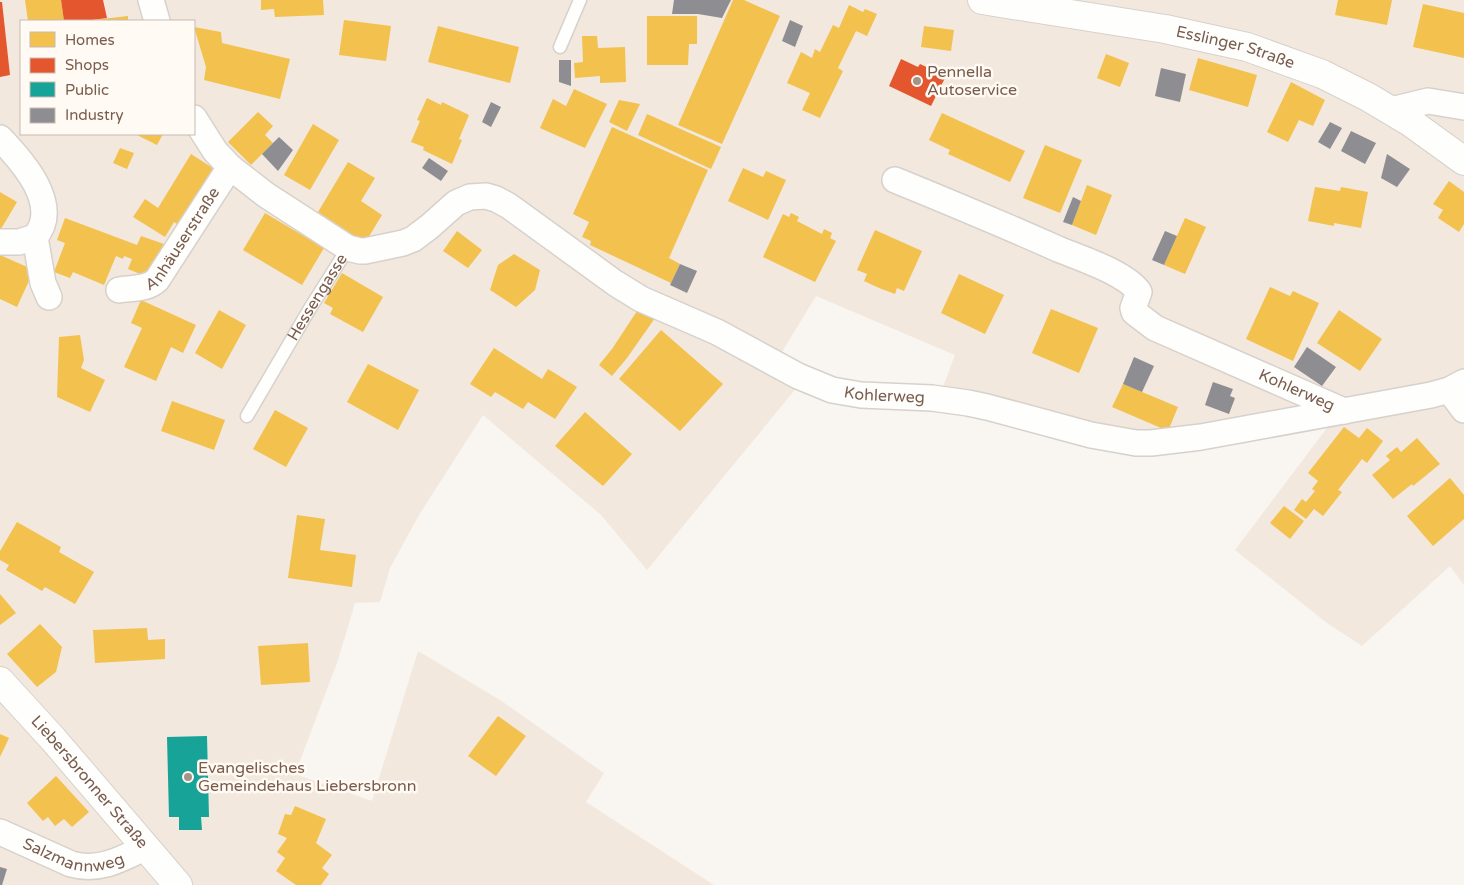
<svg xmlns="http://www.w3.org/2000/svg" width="1464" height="885" font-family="'Varela Round',sans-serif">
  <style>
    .residential { fill: #f2e8de; fill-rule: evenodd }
    .homes { fill: #f2c14e }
    .shops { fill: #e4572e }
    .public { fill: #17a398 }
    .industry { fill: #8d8d92 }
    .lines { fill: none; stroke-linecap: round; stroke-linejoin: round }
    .service-casing { stroke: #d7d1cb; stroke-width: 15 }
    .minor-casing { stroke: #d7d1cb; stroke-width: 28 }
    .tertiary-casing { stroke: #d7d1cb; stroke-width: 30 }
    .service { stroke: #fefefd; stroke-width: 12 }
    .minor { stroke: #fefefd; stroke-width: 25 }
    .tertiary { stroke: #fefefd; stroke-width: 28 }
    .poi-dot { fill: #a69286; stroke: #fffaf3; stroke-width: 2 }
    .labels { text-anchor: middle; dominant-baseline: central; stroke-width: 5; stroke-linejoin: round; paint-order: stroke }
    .street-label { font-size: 16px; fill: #7a5c4d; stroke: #fffaf3 }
    .poi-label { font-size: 16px; fill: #7a5c4d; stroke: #fffaf3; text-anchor: start }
  </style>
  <rect width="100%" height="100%" fill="#f9f5f0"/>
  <path class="residential" d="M0 0H1464V585L1450 566 1362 646 1327 623 1235 550 1330 424 1147 437 941 392 955 355 816 296 771 370 798 386 647 570 601 515 483 415 419 515 390 568 380 602 355 603 338 660 295 774 372 801 418 651 500 700 604 773 586 802 714 885H0ZM21 21H194V134H21Z"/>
  <path class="homes" d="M25 0H61L64 21H28Z
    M261 0H323L324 15 275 17 274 9 261 10Z
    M733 0H744L780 16 722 144 678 125Z
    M1338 0H1392L1387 25 1335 15Z
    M1423 4 1464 13V58L1413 47Z
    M849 5 863 12 865 9 877 14 867 36 856 31 838 68 843 71 820 118 802 110 810 93 787 83 801 52 812 58 815 49 820 52 833 25 839 28Z
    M128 16V21H93V20Z
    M647 16H697V44H689L688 65H647Z
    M344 20 391 26 386 61 339 55Z
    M438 26 519 47 510 83 428 62Z
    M924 26 954 30 951 51 921 47Z
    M194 27 221 32 222 43 290 59 280 99 204 80 206 67Z
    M582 36H597L598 48 625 47 626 82 600 83V76L575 78 574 63 583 62Z
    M1106 54 1129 63 1120 87 1097 78Z
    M1198 58 1257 75 1248 107 1189 90Z
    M1291 82 1325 100 1313 126 1299 120 1288 142 1267 132Z
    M574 89 607 104 585 148 540 128 553 99 566 106Z
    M427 98 441 105 442 102 469 115 459 139 462 140 452 164 423 150 424 147 411 142 420 121 417 120Z
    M619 100 640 104 627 131 609 122Z
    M258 112 273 126 265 135 273 143 251 165 228 142Z
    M942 113 1025 151 1010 182 948 154 950 150 929 140Z
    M647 114 721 147 711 169 638 135Z
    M313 124 339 140 310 190 284 175Z
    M612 127 708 170 669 258 680 264 671 283 590 245 591 241 582 237 589 222 573 214Z
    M135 134H163L157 145Z
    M1045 145 1082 160 1060 213 1023 198Z
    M120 148 134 153 127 169 113 163Z
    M191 154 219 172 183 228 174 222 165 237 133 217 145 199 158 208Z
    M348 162 375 178 361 201 382 215 365 243 318 212Z
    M743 168 763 177 766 171 786 180 768 220 728 201Z
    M1449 181 1464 192V224L1459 232 1438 218 1443 210 1433 204Z
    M1087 185 1112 195 1096 235 1072 225Z
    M1315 187 1340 191 1341 187 1368 192 1361 228 1334 223V226L1308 221Z
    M0 192 17 202 1 229 0 228Z
    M265 213 324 248 302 285 243 250Z
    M791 213 799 217 797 221 822 234 824 229 832 233 830 238 836 241 815 282 763 257 783 214 789 217Z
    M65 218 137 245 141 236 164 244 150 278 128 269 132 259 124 256 123 259 116 256 104 285 73 272 70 278 54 272 65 243 57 240Z
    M1185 218 1206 227 1185 274 1164 265Z
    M875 230 922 251 904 291 897 288 895 294 879 288 864 281 867 274 857 270Z
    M457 231 482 250 468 268 443 251Z
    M514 254 540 270 535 290 516 307 490 290 498 265Z
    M0 255 34 270 17 307 0 299Z
    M342 273 383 297 363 332 330 314 333 308 324 303Z
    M959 274 1004 295 985 334 941 313Z
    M1270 287 1290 296 1293 291 1319 303 1293 361 1246 339Z
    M141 300 196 325 183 353 171 347 156 381 124 367 142 328 131 323Z
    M639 308 655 318 627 358 612 376 599 365 612 349Z
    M1051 309 1098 328 1079 373 1032 353Z
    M219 310 246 325 222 369 195 353Z
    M1339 310 1382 339 1360 371 1317 343Z
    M661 330 723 384 680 431 619 379Z
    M80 335 84 360 81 368 105 380 90 412 57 397 59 337Z
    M494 348 542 379 548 369 577 387 555 419 528 402 523 409 495 392 491 397 470 384Z
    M368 364 419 390 398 430 347 402Z
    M1123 384 1178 407 1168 431 1112 407Z
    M172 401 225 420 214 450 161 431Z
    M275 410 308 428 286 467 253 449Z
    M585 412 632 454 603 486 555 446Z
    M1344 427 1359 438 1367 428 1383 441 1367 463 1362 459 1338 490 1342 492 1323 516 1314 509 1306 519 1294 510 1302 499 1306 502 1315 491 1312 489 1318 481 1308 473Z
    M1417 438 1440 464 1413 486 1412 484 1393 499 1372 475 1390 460 1386 456 1397 447 1401 452Z
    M1450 478 1464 495V519L1433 546 1407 516Z
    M1284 506 1304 521 1290 539 1270 523Z
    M297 515 325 519 320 550 356 555 352 587 288 578Z
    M17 522 61 547 59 552 94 572 75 604 45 587 42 591 6 570 9 565 0 560V551Z
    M0 594 16 613 0 625Z
    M40 624 62 647 56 672 37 687 7 654Z
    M147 628 148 640 165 639V659L95 663 93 630Z
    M308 643 310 682 261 685 258 646Z
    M498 716 526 736 496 776 468 756Z
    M0 734 9 738 0 757Z
    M56 776 89 812 72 827 64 819 55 826 48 817 43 821 27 803Z
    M295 806 326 819 316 843 332 855 322 868 329 874 321 885H296L276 871 285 858 277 852 287 838 278 834 285 814 291 815Z"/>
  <path class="shops" d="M61 0H103L107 18 85 21H64Z
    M0 2H2L10 75 0 77Z
    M901 59 918 67 920 64 946 76 931 106 889 86Z"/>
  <path class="public" d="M207 736 209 817H201L202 830H179V817H169L167 737Z"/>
  <path class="industry" d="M674 0H731L722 18 698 14H672Z
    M790 20 803 26 795 47 782 41Z
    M559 60H571V86L559 82Z
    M1161 68 1186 74 1180 102 1155 96Z
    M491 102 501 107 491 127 482 122Z
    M1330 122 1342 128 1330 149 1318 142Z
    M1351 131 1376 143 1365 164 1341 151Z
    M279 137 293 150 278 171 262 154Z
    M1387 154 1410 169 1397 187 1381 178Z
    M429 158 448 171 441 181 422 168Z
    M1073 197 1081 201 1072 225 1063 222Z
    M1165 231 1177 236 1164 265 1152 260Z
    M680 264 697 271 687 293 670 285Z
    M1307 347 1336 367 1322 386 1294 367Z
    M1134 357 1154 366 1142 392 1123 384Z
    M1213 382 1233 389 1230 396 1235 398 1229 414 1205 405Z
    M0 867 7 869 2 885H0Z"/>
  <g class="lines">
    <defs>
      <g id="service">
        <path d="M560 47 580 0"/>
        <path id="s1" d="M247 416 309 310 348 248"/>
      </g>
      <g id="minor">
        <path d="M151 0 157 21"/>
        <path d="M1391 110 1428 101 1464 107"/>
        <path id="s2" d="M194 118 215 151 230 167 266 195 348 248 360 251H365L403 243 413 239 429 227 456 203 470 197 486 196 496 199 509 206 615 283 641 299 717 332 798 376 832 390 861 395 932 398 968 403 987 407 1091 435 1136 443H1151L1201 437 1431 395 1449 390 1464 382"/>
        <path d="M0 138C22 161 62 205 35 237L19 242H0"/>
        <path id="s3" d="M895 180C949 202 1004 225 1058 249 1080 258 1126 273 1139 292L1133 308 1134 312 1155 328 1344 411"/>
        <path d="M35 237 43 283 49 297"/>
        <path id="s4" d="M119 290C132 288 148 289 157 280L230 167"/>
        <path d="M1449 390 1464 410"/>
        <path id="s5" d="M0 832 71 864C99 872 122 859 146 847"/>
      </g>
      <g id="tertiary">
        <path id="s6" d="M982 0 1165 29 1247 47 1322 74 1368 97 1410 122 1464 161"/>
        <path id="s7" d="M0 681 53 739 178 885"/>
      </g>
    </defs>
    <use href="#service" class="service-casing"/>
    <use href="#minor" class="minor-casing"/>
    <use href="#tertiary" class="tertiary-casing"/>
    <use href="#service" class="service"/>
    <use href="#minor" class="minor"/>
    <use href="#tertiary" class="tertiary"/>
  </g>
  <g class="poi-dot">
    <circle cx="917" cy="81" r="5"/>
    <circle cx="188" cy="777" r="5"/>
  </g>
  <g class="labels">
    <g class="street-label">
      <text stroke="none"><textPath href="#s6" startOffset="258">Esslinger Straße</textPath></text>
      <text stroke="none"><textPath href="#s4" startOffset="88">Anhäuserstraße</textPath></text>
      <text stroke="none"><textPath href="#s1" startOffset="138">Hessengasse</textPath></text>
      <text stroke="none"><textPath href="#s3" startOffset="472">Kohlerweg</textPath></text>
      <text stroke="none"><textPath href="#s2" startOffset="810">Kohlerweg</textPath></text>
      <text stroke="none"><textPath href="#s7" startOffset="135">Liebersbronner Straße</textPath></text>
      <text stroke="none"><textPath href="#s5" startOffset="79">Salzmannweg</textPath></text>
    </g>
    <g class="poi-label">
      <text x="927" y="72">Pennella<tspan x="927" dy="18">Autoservice</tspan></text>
      <text x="198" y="768">Evangelisches<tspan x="198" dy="18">Gemeindehaus Liebersbronn</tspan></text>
    </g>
  </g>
  <rect x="20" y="20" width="175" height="115" fill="#fffaf3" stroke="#cabbb1"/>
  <rect x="30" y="32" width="25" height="15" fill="#f2c14e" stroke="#cabbb1"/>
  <text x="65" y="45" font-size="15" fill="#7a5c4d">Homes</text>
  <rect x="30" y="58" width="25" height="15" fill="#e4572e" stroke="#cabbb1"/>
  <text x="65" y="70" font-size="15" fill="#7a5c4d">Shops</text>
  <rect x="30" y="82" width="25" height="15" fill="#17a398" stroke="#cabbb1"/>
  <text x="65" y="95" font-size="15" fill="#7a5c4d">Public</text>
  <rect x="30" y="108" width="25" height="15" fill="#8d8d92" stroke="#cabbb1"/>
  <text x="65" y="120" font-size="15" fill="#7a5c4d">Industry</text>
</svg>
